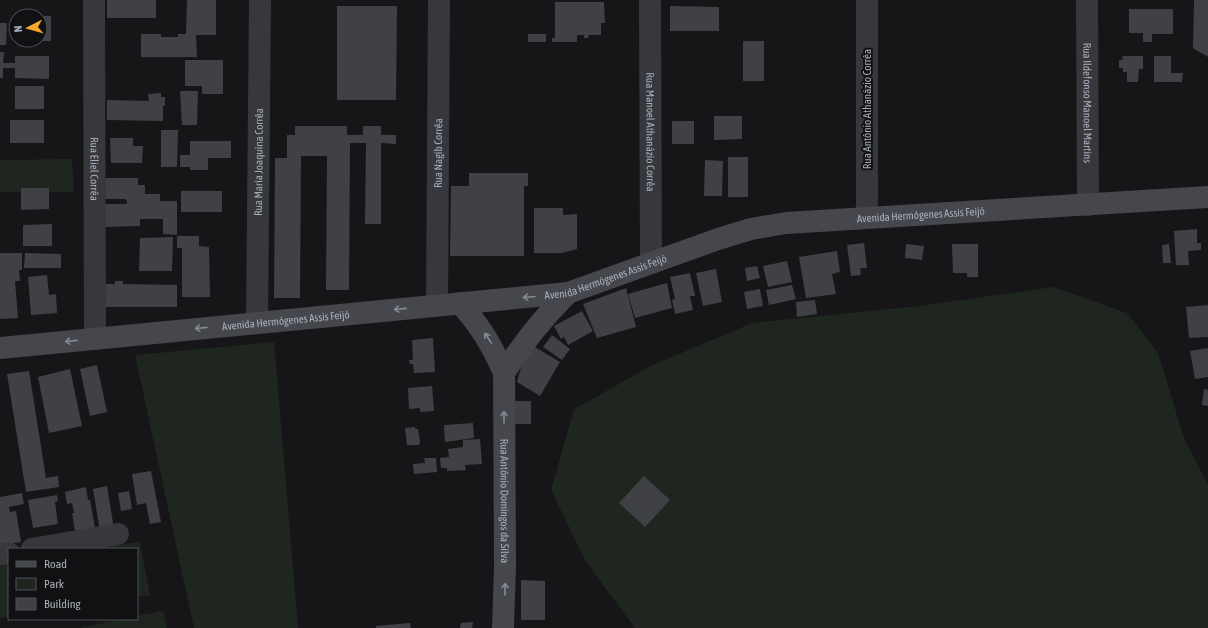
<svg xmlns="http://www.w3.org/2000/svg" width="1208" height="628" font-family="'Asap Condensed',sans-serif">
  <style>
    .green { fill: #1e261f }
    .building { fill: #404145 }
    .lines { fill: none; stroke-linecap: round; stroke-linejoin: round }
    .street { stroke: #37383d; stroke-width: 22 }
    .secondary { stroke: #45474d; stroke-width: 22 }
    .oneway { stroke: #858a93 }
    .labels { text-anchor: middle; dominant-baseline: central; stroke-width: 4; stroke-linejoin: round; paint-order: stroke }
    .street-label { font-size: 11px; fill: #a8aeb9; stroke: #111113 }
  </style>
  <rect width="100%" height="100%" fill="#161618"/>
  <path class="green" d="M72 159 74 192H0V160Z
    M1053 287 1127 313 1158 353 1184 438 1208 485V628H635L586 562 551 490 574 409 653 365 752 323 919 306Z
    M274 342 298 628H194L135 355Z
    M140 542 150 595 137 597V549H88Z
    M9 560V617L0 618V561Z
    M163 611 167 628H79L124 619H137V616Z"/>
  <path class="building" d="M107 0H156V18H107Z
    M187 0H216V35H196L197 57H141V34H161V37H178V34H186Z
    M1194 0H1208V57L1193 48Z
    M555 2H604L605 23H601V35H589L588 38H584V35H577V42H552V38H555Z
    M337 6H397L396 100H337Z
    M670 6 719 7V31H670Z
    M1129 9H1173V34H1152V42H1143V33H1129Z
    M14 16H16V41H14Z
    M40 16H51V41H40Z
    M0 23H7L6 45H0Z
    M528 34H546V42H528Z
    M743 41H764V81H743Z
    M0 52H4L3 63H15V56H49V79L15 78V68H3V78H0Z
    M1122 56H1143V69H1139L1138 82H1127V72H1123V68H1119V60H1123Z
    M1154 56H1171V73H1183L1182 82H1154Z
    M185 60H223V94H202V86H185Z
    M15 86H44V109H15Z
    M180 91H198L197 125H182Z
    M161 93V97H165V106H163V121L107 120V100L149 101 148 94Z
    M714 116H742V139L714 140Z
    M10 120H44V143H10Z
    M672 121H694V144H672Z
    M295 126H347V135H363V126H381V135H396V144L381 143V224H365L366 143H350L349 290H326L327 156H301L300 298H274L275 158H287V135H295Z
    M161 130H178L177 167H161Z
    M110 138H133V146H143L142 163H111Z
    M190 141H231V158H208V170H190V167H180V155H190Z
    M728 157H748V197H728Z
    M705 160 723 161 722 196H704Z
    M469 173H528V186H524V256H450L451 186H469Z
    M104 178H138V185H145V194H160V201H177V235L163 234V219H140V226L104 227V204H127V201L125 199H104Z
    M21 188H49V209L21 210Z
    M181 191H222V212H181Z
    M534 208H563V215L577 214V249L562 253H534Z
    M52 224V246H23V225Z
    M1197 229V243H1201V250L1188 251 1189 265H1176L1174 231Z
    M177 236H199V246L209 247 210 297H182V248H177Z
    M173 237 172 271H139L140 238Z
    M864 243 867 268H860L861 275 851 276 847 245Z
    M906 244 924 246 922 260 905 258Z
    M952 244H978V277H967V273H953Z
    M1169 244 1171 263H1163L1162 245Z
    M837 251 840 272 832 274 836 294 806 298 799 257Z
    M0 253H22V270H19L20 281H15L18 318 0 319Z
    M25 253 61 254V268H24Z
    M787 261 792 282 768 287 763 266Z
    M757 266 760 278 747 281 745 268Z
    M716 269 722 302 703 306 696 273Z
    M690 273 695 296H690L693 310 675 314 672 300 675 299 670 277Z
    M47 275 49 295 56 294 57 313 31 315 28 277Z
    M115 281H123V284L177 285V307H104V284H115Z
    M667 283 672 308 635 318 628 294Z
    M792 285 796 299 769 305 766 290Z
    M626 288 636 327 597 338 583 304Z
    M760 289 763 306 747 309 744 292Z
    M815 300 817 314 797 317 796 302Z
    M1208 305V337L1189 338 1186 307Z
    M582 311 593 331 568 345 564 337 561 339 554 326Z
    M552 335 570 349 562 360 543 347Z
    M433 338 435 372 414 373 413 364H410L409 360H413L412 340Z
    M533 346 560 362 540 396 517 382 521 367Z
    M1208 348V377L1195 379 1190 351Z
    M97 365 107 412 90 416 80 369Z
    M70 369 82 426 49 433 38 377Z
    M29 371 46 478 58 476 59 487 26 492 7 374Z
    M432 386 434 411 420 412V408L409 409 408 388Z
    M1204 389 1208 390V406L1202 405Z
    M511 401H531V424H511Z
    M473 423 474 438 445 442 444 425Z
    M415 427V429H418L420 442 419 445H407L405 428Z
    M480 439 482 464 465 465 466 470 447 471V468H441L440 458 449 457 448 449 463 447V440Z
    M424 458H436L437 472 414 474 413 464 425 463Z
    M151 471 161 522 150 524 146 503 137 505 132 474Z
    M644 476 670 500 645 527 619 503Z
    M107 486 114 529 100 531 93 489Z
    M86 487 88 500H90L96 533 76 537 72 513H74L72 503 67 504 65 492Z
    M129 491 132 509 121 511 118 493Z
    M22 493 24 504 9 507 10 512 16 511 21 542 0 545V497Z
    M57 495 58 501 55 502 58 524 33 528 28 500Z
    M521 580 545 581V620H521Z
    M473 622 472 628H460L461 623Z
    M410 623 411 628H376V626Z"/>
  <g class="lines">
    <g class="street">
      <path id="s1" d="M94 0 95 339"/>
      <path id="s2" d="M650 0 651 263"/>
      <path d="M867 0V217"/>
      <path id="s3" d="M1087 0 1088 205"/>
      <path id="s4" d="M437 305 439 0"/>
      <path id="s5" d="M257 323 260 0"/>
      <path d="M32 549 118 534"/>
      <path d="M0 554 9 553"/>
    </g>
    <g class="secondary">
      <path id="s6" d="M460 303C480 326 492 345 504 373L505 566 503 628"/>
      <path id="s7" d="M0 348 568 293 718 239 751 229 786 223 1208 197"/>
      <path d="M504 373C523 342 542 319 568 293"/>
    </g>
  </g>
  <defs><path id="oneway-shaft" d="M-6 0H5M1.5-3L5.5 0L1.5 3" fill="none" stroke-width="1.6" stroke-linecap="round" stroke-linejoin="round"/></defs>
  <g class="oneway">
    <use href="#oneway-shaft" transform="translate(529 297) rotate(175)"/>
    <use href="#oneway-shaft" transform="translate(400 309) rotate(174)"/>
    <use href="#oneway-shaft" transform="translate(201 328) rotate(174)"/>
    <use href="#oneway-shaft" transform="translate(488 338) rotate(-123)"/>
    <use href="#oneway-shaft" transform="translate(71 341) rotate(174)"/>
    <use href="#oneway-shaft" transform="translate(504 417) rotate(-90)"/>
    <use href="#oneway-shaft" transform="translate(505 589) rotate(-89)"/>
  </g>
  <g class="labels">
    <g class="street-label">
      <text stroke="none"><textPath href="#s3" startOffset="103">Rua Ildefonso Manoel Martins</textPath></text>
      <text transform="translate(867 109) rotate(-90)">Rua Antônio Athanázio Corrêa</text>
      <text stroke="none"><textPath href="#s2" startOffset="132">Rua Manoel Athanázio Corrêa</textPath></text>
      <text stroke="none"><textPath href="#s4" startOffset="152">Rua Nagib Corrêa</textPath></text>
      <text stroke="none"><textPath href="#s5" startOffset="161">Rua Maria Joaquina Corrêa</textPath></text>
      <text stroke="none"><textPath href="#s1" startOffset="169">Rua Eliel Corrêa</textPath></text>
      <text stroke="none"><textPath href="#s7" startOffset="935">Avenida Hermógenes Assis Feijó</textPath></text>
      <text stroke="none"><textPath href="#s7" startOffset="611">Avenida Hermógenes Assis Feijó</textPath></text>
      <text stroke="none"><textPath href="#s7" startOffset="287">Avenida Hermógenes Assis Feijó</textPath></text>
      <text stroke="none"><textPath href="#s6" startOffset="211">Rua Antônio Domingos da Silva</textPath></text>
    </g>
  </g>
  <rect x="8" y="548" width="130" height="72" fill="#111113" stroke="#4d5055"/>
  <rect x="16" y="561" width="20" height="6" fill="#45474d" stroke="#4d5055"/>
  <text x="44" y="568" font-size="12" fill="#a8aeb9">Road</text>
  <rect x="16" y="578" width="20" height="12" fill="#1e261f" stroke="#4d5055"/>
  <text x="44" y="588" font-size="12" fill="#a8aeb9">Park</text>
  <rect x="16" y="598" width="20" height="12" fill="#404145" stroke="#4d5055"/>
  <text x="44" y="608" font-size="12" fill="#a8aeb9">Building</text>
  <g transform="translate(28 28) rotate(264)"><circle r="19" fill="#111113" stroke="#4d5055"/>
  <path d="M0-3L7 15L0 10L-7 15Z" fill="#f8a92e"/>
  <text y="-6" font-size="11" font-weight="bold" text-anchor="middle" fill="#a8aeb9">N</text>
  </g>
</svg>
